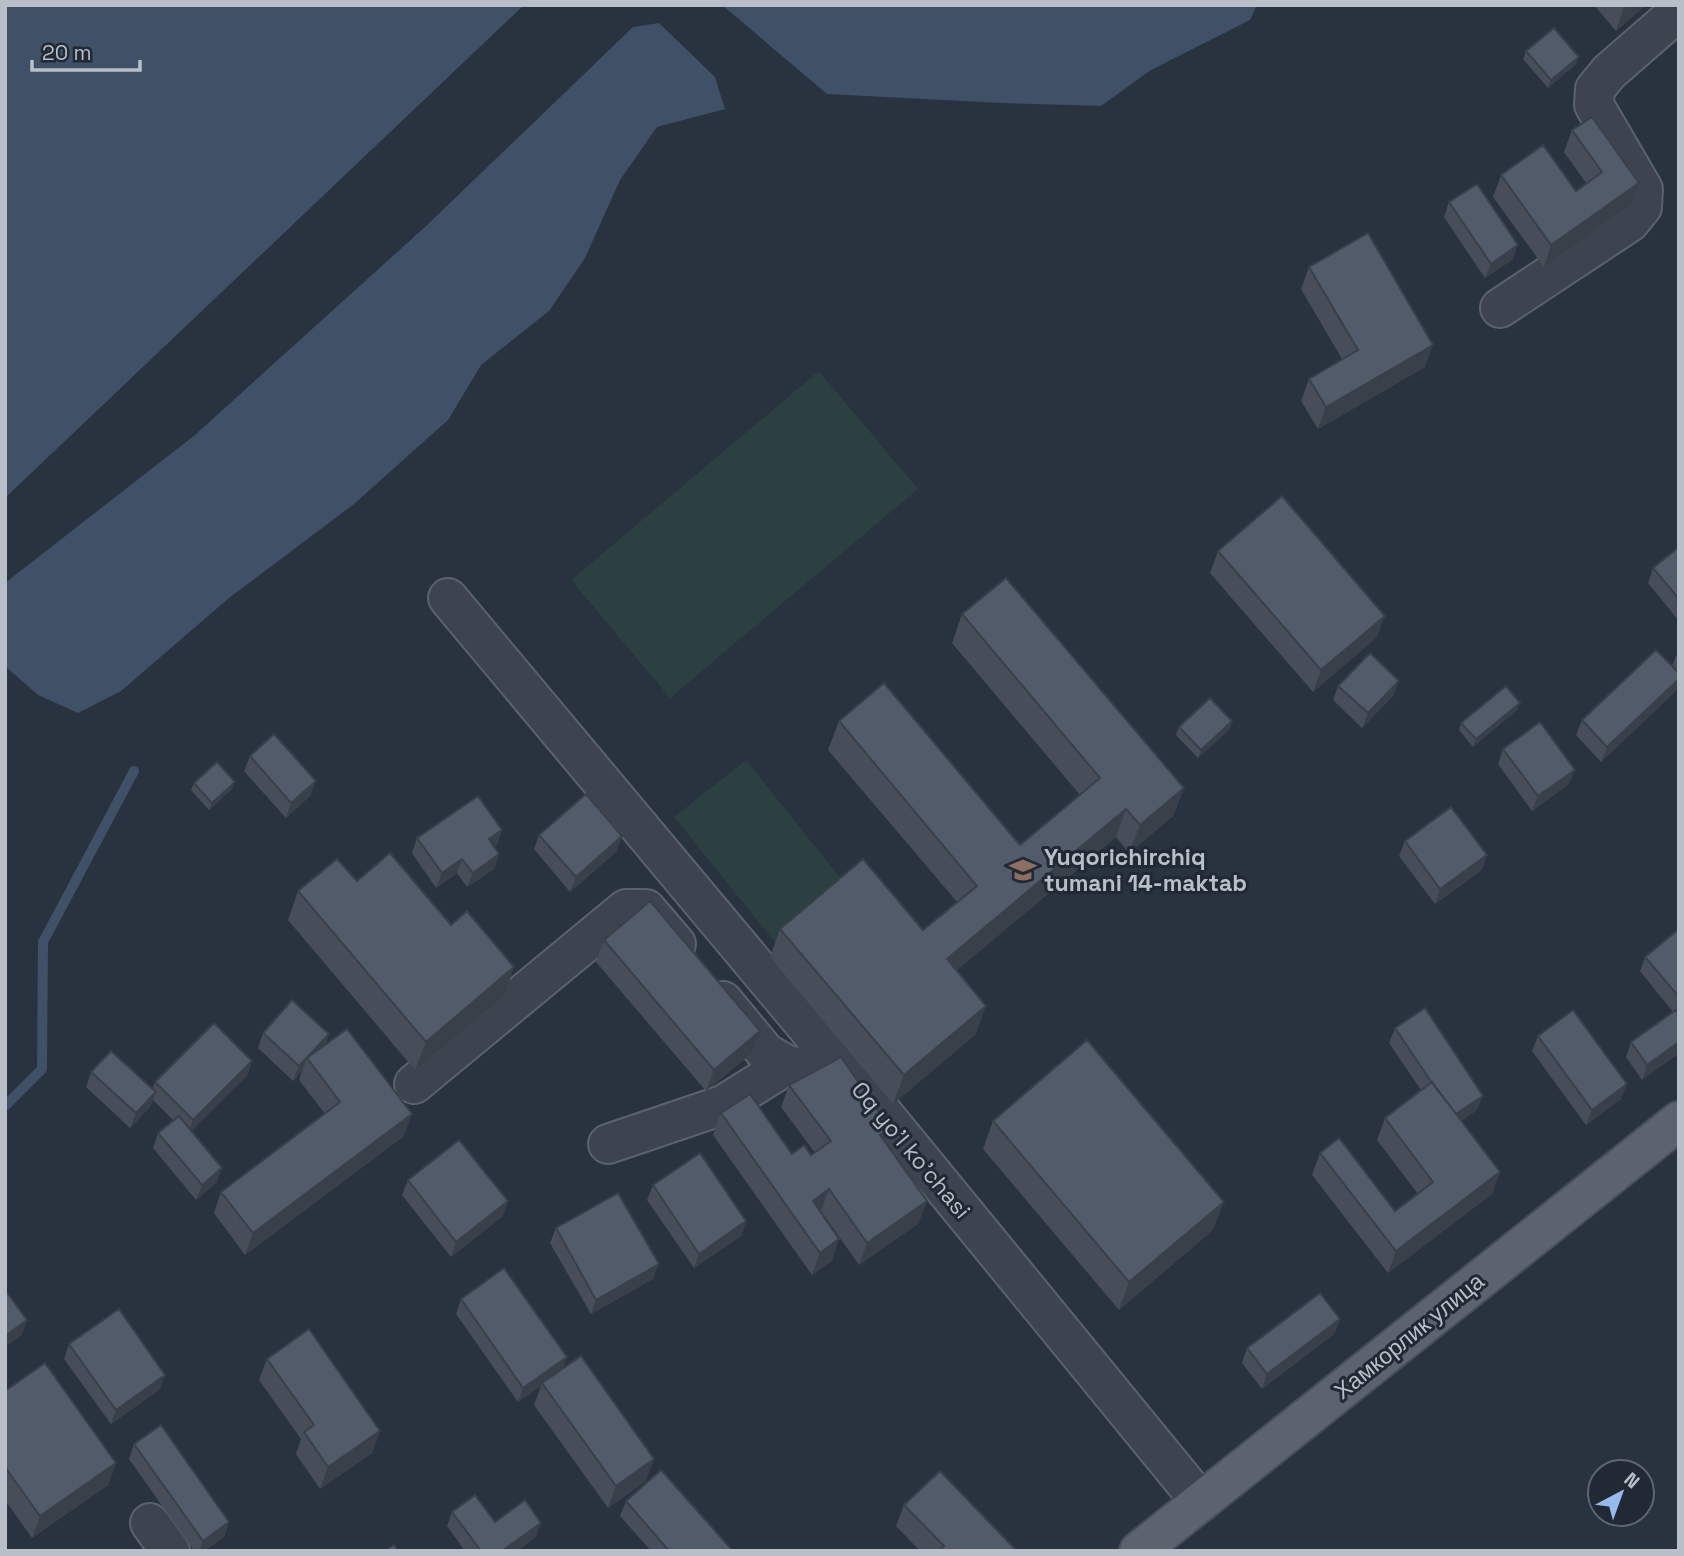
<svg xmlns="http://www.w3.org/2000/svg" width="1684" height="1556" font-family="'Space Grotesk',sans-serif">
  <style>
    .green { fill: #2c3f41 }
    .water { fill: #405066 }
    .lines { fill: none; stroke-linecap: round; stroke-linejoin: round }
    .stream { stroke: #405066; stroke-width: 10 }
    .minor-casing { stroke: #5a626c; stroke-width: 42 }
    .major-casing { stroke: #464d58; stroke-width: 42 }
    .minor { stroke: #3d444f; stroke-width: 38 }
    .major { stroke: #5b636f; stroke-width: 38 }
    .wall { fill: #474e5a }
    .shaded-wall { fill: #39404a }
    .building { fill: #525b69; stroke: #39404a; stroke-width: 2 }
    .labels { text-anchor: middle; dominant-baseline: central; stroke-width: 6; stroke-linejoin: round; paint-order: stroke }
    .poi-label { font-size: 23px; font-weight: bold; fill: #b9bfc9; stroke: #212934; text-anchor: start }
    .street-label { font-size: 23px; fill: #b9bfc9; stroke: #212934 }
  </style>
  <rect width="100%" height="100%" fill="#29323f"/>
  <path class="green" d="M819 371 918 489 670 698 571 580Z
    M746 760 846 885 775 942 674 817Z"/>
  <path class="water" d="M5 5H524L5 498Z
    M722 5H1257L1250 20 1151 70 1101 106 1002 103 827 94Z
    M659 23 715 77 725 109 657 127 620 180 585 258 549 311 481 365 448 420 354 504 229 598 121 691 78 713 38 695 5 666V583L195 435 426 226 633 27Z"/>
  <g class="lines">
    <path class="stream" d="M5 1106 42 1069 43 942 134 771"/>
    <defs>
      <path id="minor" d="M1500 308 1630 222 1642 207 1643 189 1594 105 1595 89 1609 72 1679 11
        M448 598 847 1075
        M723 1001 766 1053 787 1065 847 1075 863 1089 1201 1502
        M414 1084 626 909H646L676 944
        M608 1144 723 1105 787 1065
        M150 1523 170 1551"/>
      <path id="major" d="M1139 1551 1679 1121"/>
    </defs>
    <use href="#minor" class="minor-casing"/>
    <use href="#major" class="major-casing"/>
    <use href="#minor" class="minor"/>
    <use href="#major" class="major"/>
  </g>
  <path class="wall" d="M1594 5H1646L1616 31Z
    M1526 51 1576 64 1548 88 1523 59Z
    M1572 130 1631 204 1544 267 1493 197 1501 175 1576 191 1586 183 1564 152Z
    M1449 202 1518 245 1512 260 1485 278 1444 217Z
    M1309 267 1425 367 1318 429 1301 401 1309 379 1342 359 1301 289Z
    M1679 547V621L1648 583 1653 568Z
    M1218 551 1377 637 1313 692 1210 573Z
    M962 614 1184 788 1173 816 1129 853 1116 837 957 970 976 1034 893 1104 770 957 780 929 923 930 957 902 828 750 839 721 1020 845 1080 795 952 643Z
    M1679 653V683L1676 691 1601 762 1576 735 1582 720 1672 666 1677 654Z
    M1399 681 1393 696 1362 728 1333 700 1338 686Z
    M1517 710 1473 747 1459 730 1461 723Z
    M1179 727 1230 729 1198 758 1176 735Z
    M1503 749 1569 784 1532 811 1498 764Z
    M250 756 316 781 310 796 286 818 244 771Z
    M194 783 232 789 209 810 191 790Z
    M502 830 497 845 494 847 499 854 494 869 467 887 457 873 436 888 412 853 417 838Z
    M539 835 617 851 570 892 534 849Z
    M1405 841 1482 870 1435 904 1399 856Z
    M357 881 504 996 415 1070 288 920 298 891Z
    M1679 929V1053L1642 1080 1626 1057 1631 1042 1673 1012 1640 971 1645 957Z
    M604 940 760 1031 752 1053 706 1091 596 962Z
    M1395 1028 1477 1110 1461 1121 1500 1172 1492 1194 1388 1273 1312 1175 1320 1153 1395 1211 1418 1194 1377 1140 1385 1118 1421 1090 1389 1043Z
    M263 1033 329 1034 325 1045 404 1136 245 1255 214 1213 221 1192 325 1114 299 1080 302 1071 293 1081 258 1048Z
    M1538 1036 1621 1099 1586 1125 1532 1051Z
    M252 1061 247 1076 191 1131 217 1182 196 1200 153 1148 158 1133 174 1121 153 1100 150 1107 130 1128 86 1087 91 1072 152 1089 155 1082Z
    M789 1085 890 1128 885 1142 919 1223 859 1265 821 1211 820 1212 832 1261 812 1275 713 1135 721 1113 792 1154 811 1155 815 1153 781 1107Z
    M993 1121 1213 1230 1119 1310 983 1149Z
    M408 1180 503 1216 451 1257 402 1195Z
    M653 1185 746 1221 741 1236 694 1268 647 1200Z
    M556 1228 653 1279 591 1314 550 1243Z
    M461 1299 563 1369 646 1481 608 1508 534 1405 541 1386 518 1402 456 1314Z
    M1340 1319 1334 1334 1262 1389 1242 1363 1247 1348Z
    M69 1344 160 1389 111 1424 64 1359Z
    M267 1359 380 1431 372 1453 320 1489 296 1454 301 1439 259 1380Z
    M5 1391 116 1463 108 1485 32 1538 5 1500Z
    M134 1444 229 1522 224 1537 204 1551H194L129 1459Z
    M626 1501 733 1551H651L620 1516Z
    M904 1505 1017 1551H920L896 1526Z
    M452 1512 495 1522 536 1537 517 1551H465L447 1526Z"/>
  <path class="shaded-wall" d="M1628 5H1646L1616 31 1623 9Z
    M1579 57 1576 64 1548 88 1551 80Z
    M1639 183 1631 204 1544 267 1551 245Z
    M1518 245 1512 260 1485 278 1491 264Z
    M1433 345 1425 367 1318 429 1326 407Z
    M1385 616 1377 637 1313 692 1321 670Z
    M1679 679V683L1676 691 1601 762 1607 747Z
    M1399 681 1393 696 1362 728 1368 713Z
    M1520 703 1517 710 1473 747 1476 739Z
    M1232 721 1230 729 1198 758 1201 750Z
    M1575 770 1569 784 1532 811 1538 796Z
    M316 781 310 796 286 818 291 803Z
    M235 782 232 789 209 810 212 803Z
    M1184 788 1173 816 1129 853 1140 825Z
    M1126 809 1116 837 937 987 947 959Z
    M502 830 497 845 483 854 489 839Z
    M622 836 617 851 570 892 576 877Z
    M499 854 494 869 467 887 473 873Z
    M1487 855 1482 870 1435 904 1440 889Z
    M462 859 457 873 436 888 442 873Z
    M514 967 504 996 415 1070 426 1042Z
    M986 1006 976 1034 893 1104 904 1075Z
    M760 1031 752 1053 706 1091 714 1070Z
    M329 1034 323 1048 307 1058 302 1071 293 1081 299 1066Z
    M1679 1042V1053L1642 1080 1647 1065Z
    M252 1061 247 1076 188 1134 193 1120Z
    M1627 1084 1621 1099 1586 1125 1592 1110Z
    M156 1092 150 1107 130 1128 136 1113Z
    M1483 1096 1477 1110 1448 1130 1454 1115Z
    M412 1114 404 1136 245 1255 253 1233Z
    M890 1128 883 1150 880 1135Z
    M222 1168 217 1182 196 1200 202 1185Z
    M1500 1172 1492 1194 1388 1273 1396 1251Z
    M829 1189 821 1211 805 1223 813 1201Z
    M508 1201 503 1216 451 1257 456 1242Z
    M927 1201 919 1223 859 1265 867 1243Z
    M1224 1202 1213 1230 1119 1310 1129 1282Z
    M746 1221 741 1236 694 1268 699 1254Z
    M839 1239 832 1261 812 1275 820 1253Z
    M659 1264 653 1279 591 1314 596 1300Z
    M1340 1319 1334 1334 1262 1389 1267 1374Z
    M27 1320 22 1335 5 1347V1336Z
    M567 1357 562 1372 542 1383 541 1386 518 1402 523 1388Z
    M165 1375 160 1389 111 1424 116 1410Z
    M380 1431 372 1453 320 1489 328 1467Z
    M654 1459 646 1481 608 1508 616 1486Z
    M116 1463 108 1485 32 1538 40 1516Z
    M229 1522 224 1537 204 1551H199L203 1541Z
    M541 1523 536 1537 517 1551H502Z"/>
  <path class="building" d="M1554 28 1579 57 1551 80 1526 51Z
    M1592 117 1639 183 1551 245 1501 175 1543 145 1576 191 1602 172 1572 130Z
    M1477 184 1518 245 1491 264 1449 202Z
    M1368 233 1433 345 1326 407 1309 379 1358 350 1309 267Z
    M1282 496 1385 616 1321 670 1218 551Z
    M1679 547V599L1653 568Z
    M1006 578 1184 788 1140 825 1126 809 947 959 986 1006 904 1075 780 929 863 859 923 930 977 886 839 721 884 683 1020 845 1100 778 962 614Z
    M1656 650 1679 673V679L1607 747 1582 720Z
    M1370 653 1399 681 1368 713 1338 686Z
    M1506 686 1520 703 1476 739 1461 723Z
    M1210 698 1232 721 1201 750 1179 727Z
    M1540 722 1575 770 1538 796 1503 749Z
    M274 734 316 781 291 803 250 756Z
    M217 762 235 782 212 803 194 783Z
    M586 794 622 836 576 877 539 835Z
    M478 796 502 830 489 839 499 854 473 873 462 859 442 873 417 838Z
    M1451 807 1487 855 1440 889 1405 841Z
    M390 853 451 925 467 911 514 967 426 1042 298 891 337 859 357 881Z
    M650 901 760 1031 714 1070 604 940Z
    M1679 929V997L1645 957Z
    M292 1000 329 1034 299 1066 263 1033Z
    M1425 1008 1483 1096 1456 1114 1432 1083 1395 1028Z
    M1573 1010 1627 1084 1592 1110 1538 1036Z
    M1676 1010 1679 1014V1042L1647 1065 1631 1042Z
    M214 1023 252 1061 193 1120 155 1082Z
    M347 1029 412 1114 253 1233 221 1192 340 1102 307 1058Z
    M1087 1040 1224 1202 1129 1282 993 1121Z
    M111 1051 156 1092 136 1113 91 1072Z
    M841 1057 890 1128 880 1135 927 1201 867 1243 829 1189 813 1201 839 1239 820 1253 721 1113 750 1094 792 1154 804 1145 811 1155 831 1141 789 1085Z
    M1432 1082 1500 1172 1396 1251 1320 1153 1339 1138 1395 1211 1433 1182 1385 1118Z
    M179 1116 222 1168 202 1185 158 1133Z
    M459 1140 508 1201 456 1242 408 1180Z
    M700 1153 746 1221 699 1254 653 1185Z
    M618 1193 659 1264 596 1300 556 1228Z
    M504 1268 567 1357 523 1388 461 1299Z
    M5 1290 27 1320 5 1336Z
    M1320 1293 1340 1319 1267 1374 1247 1348Z
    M119 1309 165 1375 116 1410 69 1344Z
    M309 1329 380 1431 328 1467 304 1432 314 1425 267 1359Z
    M581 1356 654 1459 616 1486 542 1383Z
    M45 1363 116 1463 40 1516 5 1467V1391Z
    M161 1425 229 1522 203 1541 134 1444Z
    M661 1470 733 1551H669L626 1501Z
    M940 1471 1017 1551H939L944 1546 904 1505Z
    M475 1495 495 1522 525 1500 541 1523 502 1551H481L452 1512Z
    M394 1545 398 1551H384Z"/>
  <defs>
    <symbol id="school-bare" viewBox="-9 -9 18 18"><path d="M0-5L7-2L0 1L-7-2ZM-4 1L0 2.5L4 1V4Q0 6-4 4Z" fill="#8d6e63" stroke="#212934" stroke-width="2.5" paint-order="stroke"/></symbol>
  </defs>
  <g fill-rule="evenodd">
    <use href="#school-bare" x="1004" y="851" width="38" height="38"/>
  </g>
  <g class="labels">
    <g class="poi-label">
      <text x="1044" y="857">Yuqorichirchiq<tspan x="1044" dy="26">tumani 14-maktab</tspan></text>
    </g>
    <g class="street-label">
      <text transform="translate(911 1150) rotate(50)">Oq yo'l ko'chasi</text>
      <text transform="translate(1409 1336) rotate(-39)">Хамкорлик улица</text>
    </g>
  </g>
  <rect width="1684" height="1556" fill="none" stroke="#b9bfc9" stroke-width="14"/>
  <g transform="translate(1621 1493) rotate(41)"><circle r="33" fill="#212934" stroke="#5e6570" stroke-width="2"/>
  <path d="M0-5L12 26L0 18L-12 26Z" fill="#9abaee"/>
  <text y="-10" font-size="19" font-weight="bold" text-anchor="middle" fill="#b9bfc9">N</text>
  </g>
  <path d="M32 60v10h108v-10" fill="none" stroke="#b9bfc9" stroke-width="3.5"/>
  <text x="42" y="60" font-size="21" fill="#b9bfc9" stroke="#212934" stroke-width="5" paint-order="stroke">20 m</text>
</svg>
